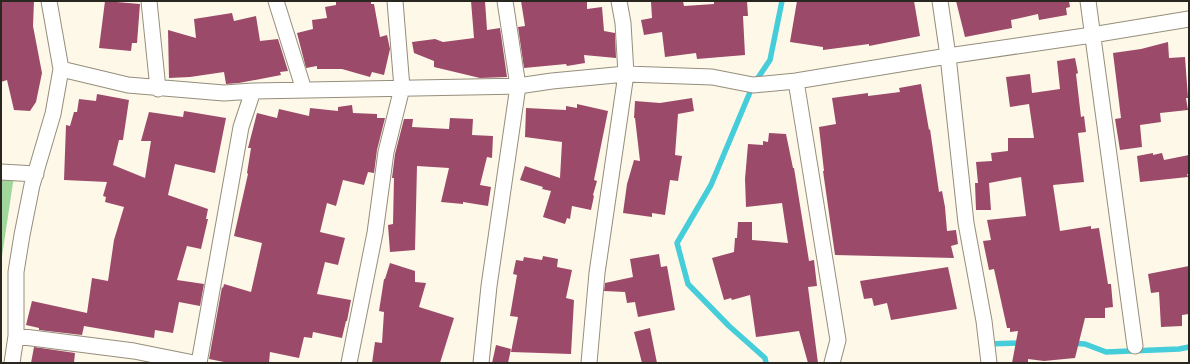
<svg xmlns="http://www.w3.org/2000/svg" width="1190" height="364" font-family="'PT Sans Narrow',sans-serif">
  <style>
    .green { fill: #a0d69b }
    .lines { fill: none; stroke-linecap: round; stroke-linejoin: round }
    .stream { stroke: #45cdda; stroke-width: 5.5 }
    .building { fill: #9c4a6a }
    .street-casing { stroke: #958e7c; stroke-width: 17 }
    .street { stroke: #fff; stroke-width: 15 }
  </style>
  <rect width="100%" height="100%" fill="#fef8e8"/>
  <path class="green" d="M1 175 14 176 1 263Z"/>
  <g class="lines">
    <path class="stream" d="M1071 343 1085 344 1106 352 1179 349 1189 347
      M987 344 1022 343
      M766 363 765 358 729 326 688 284 677 243 711 185 753 85 770 60 782 1"/>
  </g>
  <path class="building" d="M1 1H34L33 26 42 73 36 102 30 111 14 110 7 80 1 82Z
    M105 1 140 4 137 43H132L131 51 99 48Z
    M336 1H371V4H374L380 37 387 35 390 49 384 75 372 72 370 77 342 69H317V66L306 68 297 33 313 29 312 20 327 18 325 7 336 5Z
    M471 1H485L487 30 500 28 507 77 480 78 434 67V61L414 53 412 42 435 39 443 42 474 38Z
    M521 1H587V9L602 7 604 31 615 33 616 58 584 55 585 63 567 66 566 64 524 68 518 27 525 26Z
    M663 1H683L684 6 714 4V1H747L748 16H743L745 55 697 59 696 53 665 57 662 32 644 35 641 20 652 18 651 2Z
    M797 1H914L920 36 869 46V44L823 50V47L790 42Z
    M956 1H1069L1070 7 1066 8 1067 15 1039 20 1038 14 1011 20 1012 28 965 37Z
    M232 13 234 21 256 16 260 41 278 39 288 71 280 72 281 75 239 83 226 84 224 72 190 77 169 78 168 30 196 38 194 19Z
    M1168 42 1169 58 1185 57 1188 98H1186L1188 110 1160 113 1161 122 1140 125 1142 147 1120 150 1115 119 1121 118 1113 53 1141 49Z
    M1075 58 1078 73 1076 74 1081 117 1084 116 1086 132 1078 133 1084 182 1053 185 1060 231 1091 226V229L1099 228 1108 284H1111L1113 307 1105 308V318H1085L1075 358 1044 361 1028 359V363H1012L1018 331 1010 332V328H1007L994 269 989 270 983 241 991 240 987 220 1026 216 1021 177 989 183 991 210H976L975 183H978L976 162 992 161 991 153 1008 151V138H1034L1029 104 1010 107 1006 77 1030 74 1032 93 1060 89 1057 61Z
    M921 84 929 130 930 129 939 192 942 191 945 207 947 231 956 230 958 244 951 246 954 258 835 255 823 171H824L819 127 836 124 832 98 868 93V96L900 92 899 88Z
    M97 94 129 100 123 140H119L113 165 145 178 151 141H141L149 112 183 117 184 111 226 118 215 173 175 164 168 195 208 209 206 219H208L201 249 187 246 177 280 204 284 200 306 179 302 173 333 155 330 154 338 84 326 82 335 39 330V328L26 325 32 301 87 313 92 278 108 281 114 240 124 207 105 202 106 197 103 196 107 182 64 180 66 125 70 126 74 112H77L79 99 96 101Z
    M692 98 694 111 678 114 675 155 682 156 678 181 670 180 665 215 652 213V217L623 213 627 184 634 160 640 161 635 118H634L635 101 660 103Z
    M577 104 608 111 594 180 597 181 593 195 594 196 591 210 572 206 570 219 567 218 565 224 543 217 551 191 542 189 543 187 520 180 525 166 560 178 562 142 525 137 526 108 566 110V106L577 108Z
    M352 105 353 113 377 114V118H385L377 150 374 173 368 172 364 185 343 180 336 206 327 203 320 232 345 238 338 265 325 262 317 294 351 300 347 321H346L342 338 313 332 312 338 304 337 299 358 270 352 269 363H229L209 359 222 287 223 288 224 284 251 292 262 243 234 236 248 174 247 173 251 148H248L257 113 277 118 279 109 309 116 310 108 338 111V107Z
    M450 118 473 119 472 135 493 136 492 158 487 157 480 185 491 187 488 206 463 202V204L441 202 449 168 417 166 415 250 390 252 388 225 393 224 394 178H392L395 154 404 119H413L412 127 449 129Z
    M769 133 786 134 793 168H794L809 261 814 260 817 286 808 287 818 363H808L799 331 756 337 750 295 732 300 731 298 724 300 712 258 734 252 735 238H737L738 222H752V240L788 243 782 203 746 207 745 179 748 144 763 145V141L768 142Z
    M1153 153V155L1162 153 1164 160 1189 155V174H1187L1188 177 1140 182 1137 156Z
    M659 254 661 267 667 266 675 310 638 317 635 302 627 303 625 292 604 291 605 283 633 277 630 259Z
    M543 256 558 259 557 267 572 270 566 298 574 300 571 354 511 352 518 317 510 316 517 275 513 274 516 260 523 261 524 257 542 260Z
    M390 263 415 271V282L426 283 419 307 454 318 440 363H372L375 342 382 343 384 312 379 311 384 279H385Z
    M1189 266V314L1182 315V326L1161 327 1159 292 1151 293 1148 274Z
    M948 267 957 309 891 320 887 303 874 306 872 298 864 299 860 281Z
    M650 328 657 363H642L634 332Z
    M496 345 511 349 508 363H492Z
    M34 347 75 353 74 363H31Z"/>
  <g class="lines">
    <defs>
      <path id="street" d="M149 1 158 89
        M276 1 304 90
        M940 1 948 56 966 223 984 321 989 363
        M1088 1 1135 346
        M61 69 128 85 224 93 253 91 518 86 552 81 626 74 712 77 753 85 796 81 948 56 1092 35 1189 19
        M796 81 838 340 832 363
        M1 172 36 174
        M16 336 134 351 194 363
        M12 363 16 336V272L22 235 32 185 53 114 61 69 49 1
        M199 363 241 127 253 91
        M349 363 375 233 386 152 402 88 395 1
        M481 363 489 286 518 86 505 1
        M589 363 597 273 626 74 623 23 619 1"/>
    </defs>
    <use href="#street" class="street-casing"/>
    <use href="#street" class="street"/>
  </g>
  <rect width="1190" height="364" fill="none" stroke="#29271f" stroke-width="4"/>
</svg>
